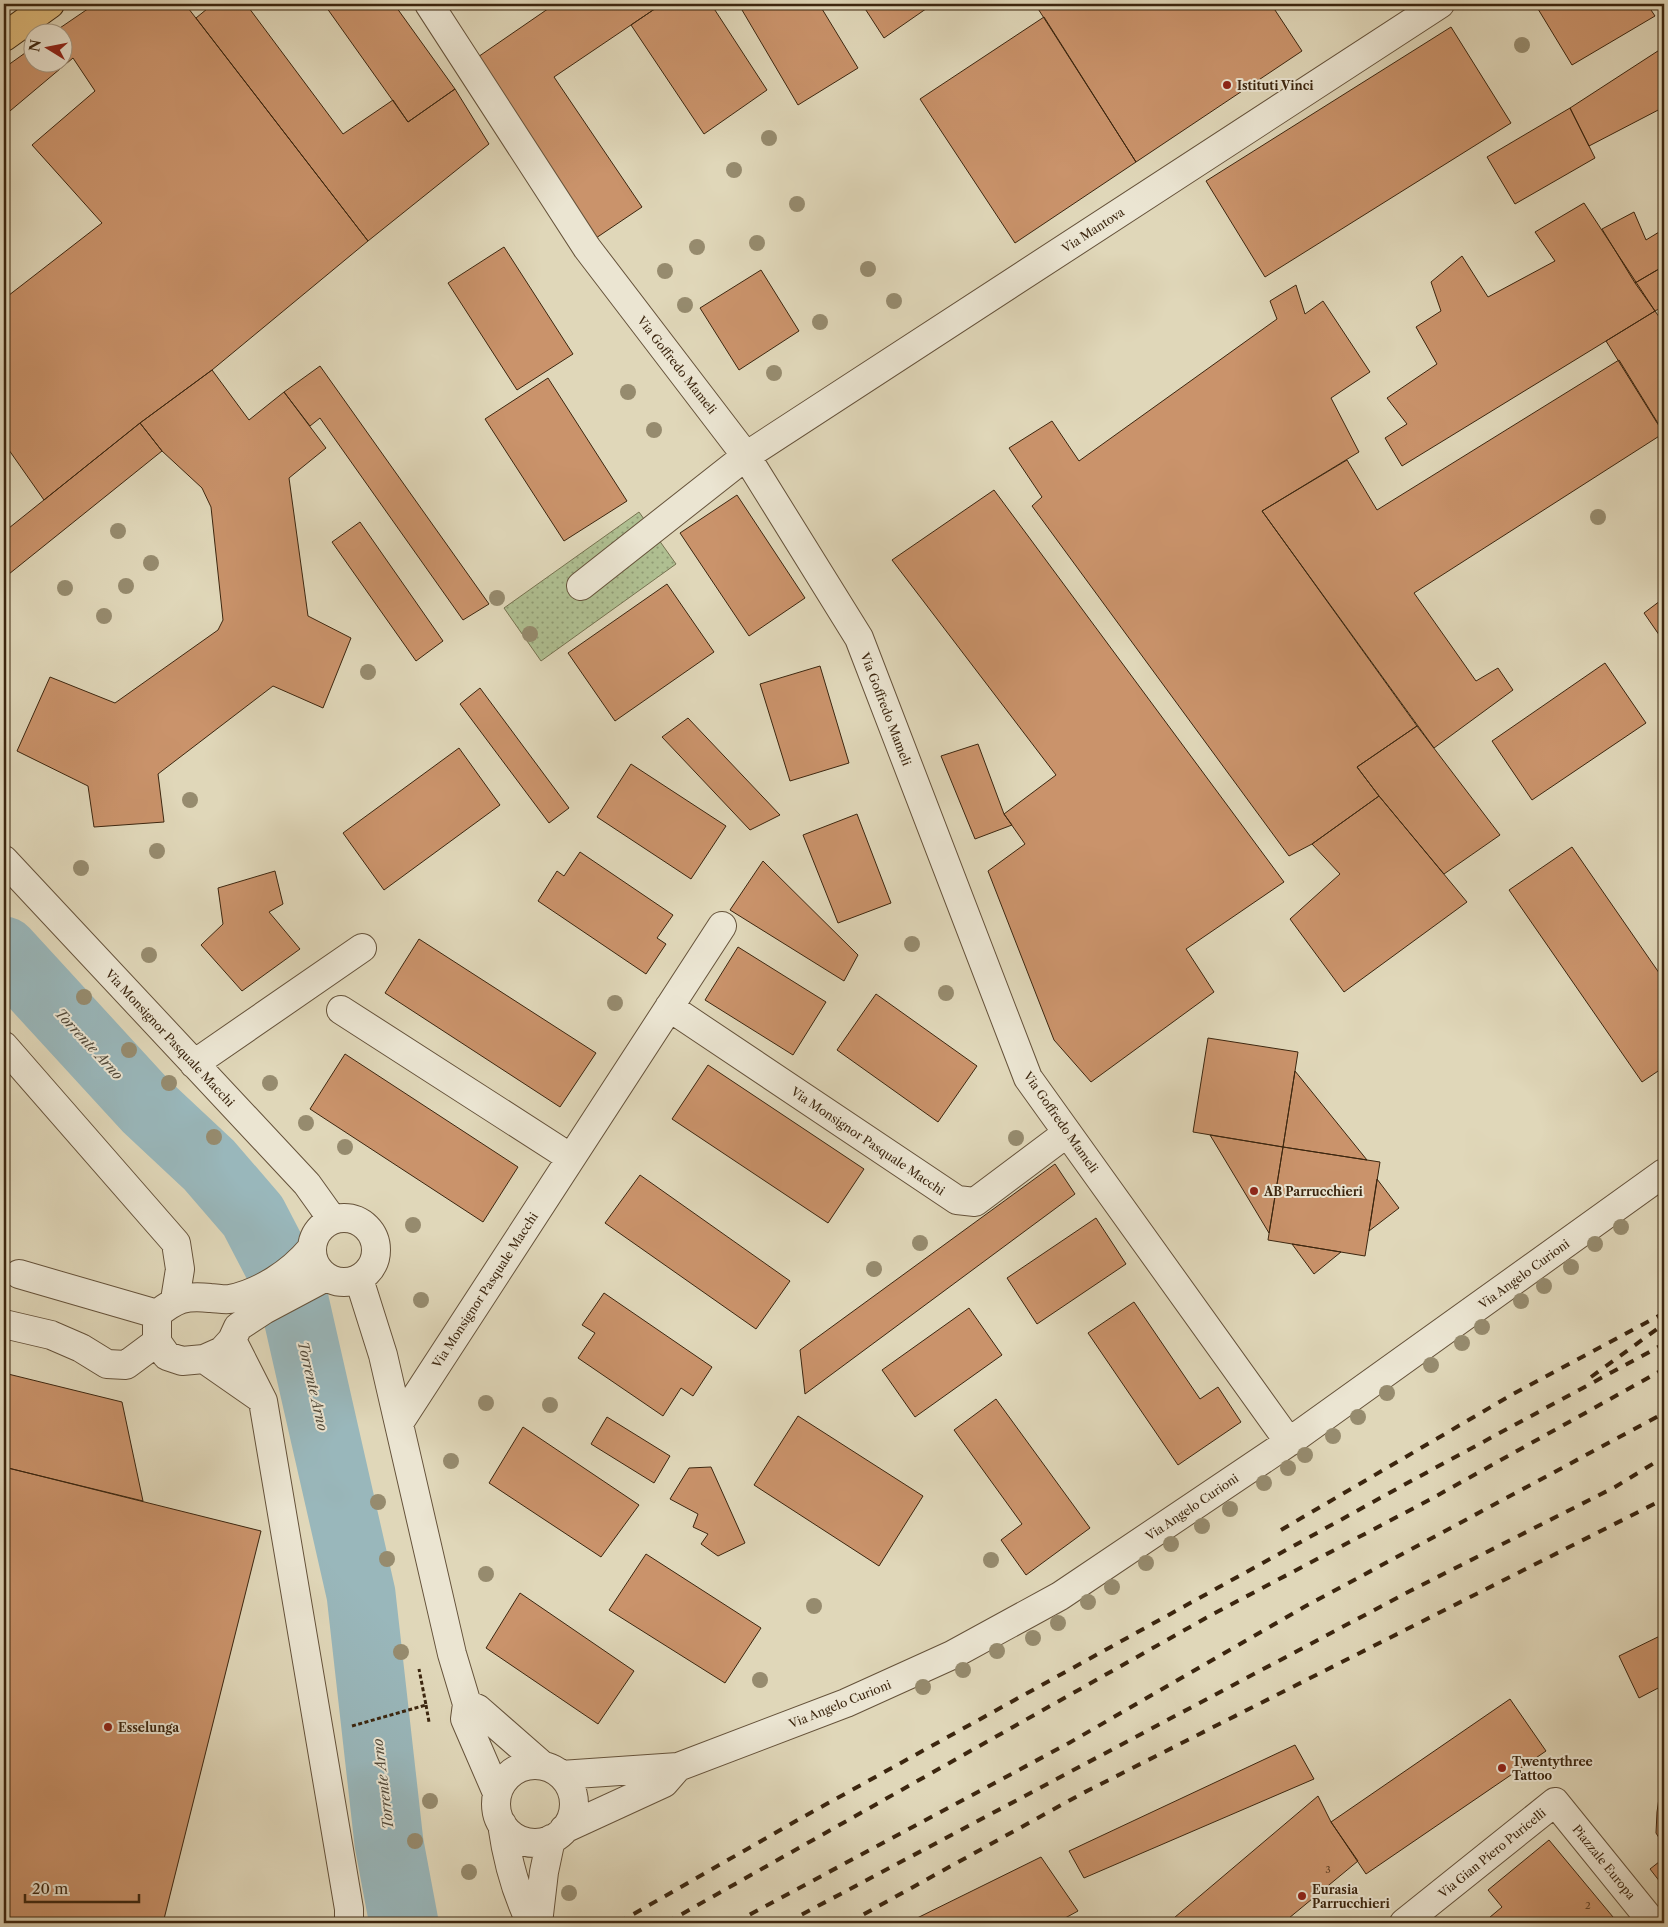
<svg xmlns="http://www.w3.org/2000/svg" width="1668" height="1927" font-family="'Libre Caslon Text',serif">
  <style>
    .park { fill: url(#park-dots); stroke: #767250 }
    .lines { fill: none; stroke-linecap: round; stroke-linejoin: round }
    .river { stroke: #99b7bb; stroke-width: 69 }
    .building { fill: #ca936b; stroke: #3c260f }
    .minor-casing { stroke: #65523a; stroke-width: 30 }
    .major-casing { stroke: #3c260f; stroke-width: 30 }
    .path { stroke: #3c260f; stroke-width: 3; stroke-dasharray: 4 2.5; stroke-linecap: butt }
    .minor { stroke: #ebe5d2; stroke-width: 28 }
    .major { stroke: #e0bc7c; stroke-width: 28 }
    .rail { stroke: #3c260f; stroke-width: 4; stroke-dasharray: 9 9; stroke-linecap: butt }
    .tree { fill: #968b6e }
    .poi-dot { fill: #8f2418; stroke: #ebe5d2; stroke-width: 2 }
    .labels { text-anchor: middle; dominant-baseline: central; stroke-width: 4; stroke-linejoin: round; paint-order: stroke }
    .number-label { font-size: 10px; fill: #604126 }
    .poi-label { font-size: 12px; font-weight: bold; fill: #3c260f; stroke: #ebe5d2; text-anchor: start }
    .street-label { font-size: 12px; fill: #3c260f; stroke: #ebe5d2 }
    .water-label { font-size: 14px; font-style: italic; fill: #534a3a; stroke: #ebe5d2 }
  </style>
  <defs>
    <pattern id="park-dots" width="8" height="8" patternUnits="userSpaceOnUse" patternTransform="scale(1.25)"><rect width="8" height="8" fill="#afbf91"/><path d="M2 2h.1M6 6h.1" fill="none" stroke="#909b75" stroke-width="1.8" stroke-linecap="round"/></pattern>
  </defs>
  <rect width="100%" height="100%" fill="#e0d7b9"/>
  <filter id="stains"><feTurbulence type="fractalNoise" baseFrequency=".004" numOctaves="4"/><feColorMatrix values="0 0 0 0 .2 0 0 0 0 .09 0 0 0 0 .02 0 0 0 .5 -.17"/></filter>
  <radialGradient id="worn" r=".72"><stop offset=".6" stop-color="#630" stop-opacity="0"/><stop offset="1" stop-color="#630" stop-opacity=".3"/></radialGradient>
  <path class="park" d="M639 512 676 564 541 661 504 608Z"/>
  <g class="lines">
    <path class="river" d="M4 951 147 1107 209 1165 253 1216 292 1291 361 1594 389 1843 404 1923"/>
  </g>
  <path class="building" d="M95 4H185L368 241 212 370 140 423 44 500 4 443V299L102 223 32 145 95 91 73 58 4 116V68L32 48V62H62V32H54Z
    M213 4H246L343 134 393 100 408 122 455 89 489 144 368 241 196 18Z
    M324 4H394L455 89 408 122Z
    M555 4H662L554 77 642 207 596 238 475 59Z
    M662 4H711L767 90 704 134 631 25Z
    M753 4H819L858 68 798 105 742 10Z
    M862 4H933L884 38Z
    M1035 4H1271L1302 51 1136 162Z
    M1535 4H1647L1655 16 1572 65Z
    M1044 17 1136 162 1015 243 920 99Z
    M1451 27 1511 123 1265 277 1206 181Z
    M1664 47V107L1589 146 1570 108Z
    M1570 108 1595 158 1515 204 1487 157Z
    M1584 203 1655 311 1402 466 1385 438 1407 424 1387 398 1437 364 1416 327 1441 311 1431 282 1462 256 1488 297 1555 261 1535 232Z
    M1634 212 1646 240 1664 229V266L1635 283 1602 229Z
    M504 247 573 354 517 390 448 283Z
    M1664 266V306L1655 311 1635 283Z
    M761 270 799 331 739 370 700 308Z
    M1296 285 1305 314 1323 301 1370 372 1331 398 1359 452 1262 511 1417 726 1357 767 1379 796 1312 844 1289 856 1032 506 1042 497 1009 448 1052 421 1079 461 1277 319 1270 301Z
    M1655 311 1664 324V434L1606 341Z
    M1619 360 1664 433 1414 593 1476 681 1498 668 1513 690 1434 748 1262 511 1347 460 1377 510Z
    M320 366 489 604 463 620 320 418 310 426 284 392Z
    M212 370 249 420 284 392 326 448 289 478 308 616 351 638 323 708 273 686 158 774 164 822 94 827 88 786 17 751 50 677 115 703 218 630 223 620 211 507 202 488 162 451 140 423Z
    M548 378 627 501 564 541 485 419Z
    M140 423 162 451 4 578V532Z
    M994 490 1284 882 1186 949 1214 992 1091 1082 1054 1040 988 871 1025 844 1004 814 1056 775 892 560Z
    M737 495 805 598 749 636 680 533Z
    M360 522 443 641 416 661 332 542Z
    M667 584 714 652 615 721 568 653Z
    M1664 598V642L1644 613Z
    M1605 663 1646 723 1532 800 1492 741Z
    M820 666 849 763 790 781 760 684Z
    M480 688 569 808 549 823 460 704Z
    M688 718 780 815 750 830 662 737Z
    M1417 726 1500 835 1444 874 1379 796 1357 767Z
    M978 744 1004 814 1012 825 975 839 941 756Z
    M459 748 500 805 384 890 343 833Z
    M631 764 726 826 691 879 597 817Z
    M1379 796 1467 902 1344 992 1290 919 1340 874 1312 844Z
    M857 814 891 903 838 923 803 835Z
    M1572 847 1664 980V1067L1642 1082 1509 890Z
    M580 852 673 915 657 938 666 944 646 974 538 901 557 871 564 876Z
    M763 861 858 955 844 981 730 910Z
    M275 871 283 904 269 912 300 949 242 991 201 945 223 924 218 888Z
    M419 939 596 1053 560 1107 385 993Z
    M738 947 826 1002 793 1055 705 1000Z
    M876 994 977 1066 938 1122 837 1050Z
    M1208 1038 1298 1052 1283 1147 1193 1132Z
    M345 1054 518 1167 483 1222 310 1109Z
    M708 1065 864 1169 828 1223 672 1119Z
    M1295 1071 1367 1160 1283 1147Z
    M1210 1135 1283 1147 1269 1233Z
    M1283 1147 1380 1162 1365 1256 1268 1240Z
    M1055 1164 1075 1194 805 1394 800 1350Z
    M640 1175 790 1281 756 1329 605 1223Z
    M1377 1179 1399 1208 1369 1231Z
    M1096 1218 1126 1264 1037 1324 1007 1278Z
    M1292 1244 1341 1252 1314 1274Z
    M604 1293 712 1367 693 1396 681 1388 663 1416 578 1358 595 1333 582 1325Z
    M1134 1302 1200 1399 1218 1387 1241 1422 1178 1465 1088 1333Z
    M969 1308 1002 1355 915 1417 882 1370Z
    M4 1373 122 1402 143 1501 4 1467Z
    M996 1399 1090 1528 1026 1575 1001 1540 1022 1524 954 1430Z
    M798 1416 923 1496 879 1566 754 1485Z
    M607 1417 670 1456 654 1483 591 1444Z
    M523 1427 639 1505 601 1557 489 1483Z
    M4 1467 261 1531 163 1923H4Z
    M711 1467 745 1543 718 1556 701 1544 708 1534 693 1527 698 1514 670 1499 689 1468Z
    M646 1554 761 1628 725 1683 609 1610Z
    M520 1593 634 1671 598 1724 486 1648Z
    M1664 1634V1685L1639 1698 1619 1656Z
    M1510 1699 1546 1751 1366 1874 1331 1822Z
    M1295 1745 1314 1779 1084 1878 1069 1851Z
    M1664 1785V1846L1656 1833 1657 1812 1660 1791Z
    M1318 1796 1331 1822 1358 1861 1283 1923H1168Z
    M1549 1840 1618 1923H1483L1502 1907 1488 1890Z
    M1041 1857 1078 1911 1056 1923H907Z
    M1664 1858V1887L1650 1869Z"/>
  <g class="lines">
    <defs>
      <path id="minor" d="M429 4 587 248 746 456 859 638 1028 1078 1289 1442
        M581 586 746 456 1440 4
        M4 860 307 1184 332 1219
        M669 1007 957 1200 975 1202 1067 1133
        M341 1010 571 1158
        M4 1046 176 1243 180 1269 175 1300
        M194 1064 362 948
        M312 1250a32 32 0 1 1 64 0a32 32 0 1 1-64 0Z
        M311 1249C291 1273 260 1293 230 1299 224 1300 216 1298 210 1298 185 1295 176 1299 157 1314V1342L167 1356 182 1361 204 1359 222 1351 232 1340 238 1327 264 1310 326 1277
        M19 1274 157 1314
        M359 1279 383 1355 452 1654 467 1704 465 1719 497 1793
        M4 1324 51 1335 81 1348 107 1364 126 1365 157 1342
        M232 1340 263 1401 349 1909V1923
        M204 1359 260 1398
        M399 1423 722 926
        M467 1704 478 1709 542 1765
        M496 1804a39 39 0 1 1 78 0a39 39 0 1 1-78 0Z
        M561 1775 678 1767 846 1703 952 1655 1060 1596 1289 1442 1664 1173
        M502 1824C507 1860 515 1891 531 1923
        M564 1829 664 1783 678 1767
        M538 1923 544 1872 551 1839
        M1404 1923 1555 1802 1653 1923"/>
      <path id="major" d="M4 37 50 4"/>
    </defs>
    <use href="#minor" class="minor-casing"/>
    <use href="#major" class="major-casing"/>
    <path class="path" d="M426 1705 429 1722
      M352 1726 426 1705 419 1669"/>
    <use href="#minor" class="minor"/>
    <use href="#major" class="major"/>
    <path class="rail" d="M1591 1377 1664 1324
      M1281 1530 1513 1394 1664 1313
      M618 1923 803 1817 1411 1481 1664 1344
      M666 1923 1213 1614 1431 1499 1664 1369
      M734 1923 1069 1743 1304 1607 1664 1413
      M786 1923 1410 1591 1615 1487 1664 1457
      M848 1923 1083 1793 1664 1499"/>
  </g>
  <g class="tree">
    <circle cx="1522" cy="45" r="8"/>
    <circle cx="769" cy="138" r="8"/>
    <circle cx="734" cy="170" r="8"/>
    <circle cx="797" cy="204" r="8"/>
    <circle cx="757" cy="243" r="8"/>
    <circle cx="697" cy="247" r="8"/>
    <circle cx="868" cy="269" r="8"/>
    <circle cx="665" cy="271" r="8"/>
    <circle cx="894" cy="301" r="8"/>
    <circle cx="685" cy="305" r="8"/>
    <circle cx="820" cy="322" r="8"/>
    <circle cx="774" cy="373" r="8"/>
    <circle cx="628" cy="392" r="8"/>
    <circle cx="654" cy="430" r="8"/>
    <circle cx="1598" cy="517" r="8"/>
    <circle cx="118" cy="531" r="8"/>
    <circle cx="151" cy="563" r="8"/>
    <circle cx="126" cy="586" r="8"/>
    <circle cx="65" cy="588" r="8"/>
    <circle cx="497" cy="598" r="8"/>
    <circle cx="104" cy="616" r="8"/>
    <circle cx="530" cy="634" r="8"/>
    <circle cx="368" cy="672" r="8"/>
    <circle cx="190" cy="800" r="8"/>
    <circle cx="157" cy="851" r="8"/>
    <circle cx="81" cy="868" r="8"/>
    <circle cx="912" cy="944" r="8"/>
    <circle cx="149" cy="955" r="8"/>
    <circle cx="946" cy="993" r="8"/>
    <circle cx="84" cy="997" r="8"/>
    <circle cx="615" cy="1003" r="8"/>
    <circle cx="129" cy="1050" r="8"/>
    <circle cx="169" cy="1083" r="8"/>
    <circle cx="270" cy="1083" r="8"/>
    <circle cx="306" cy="1123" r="8"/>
    <circle cx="214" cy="1137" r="8"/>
    <circle cx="1016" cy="1138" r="8"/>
    <circle cx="345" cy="1147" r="8"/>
    <circle cx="413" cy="1225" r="8"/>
    <circle cx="1621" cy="1227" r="8"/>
    <circle cx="920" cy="1243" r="8"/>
    <circle cx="1595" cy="1244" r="8"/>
    <circle cx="1571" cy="1267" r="8"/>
    <circle cx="874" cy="1269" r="8"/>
    <circle cx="1544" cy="1286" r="8"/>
    <circle cx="421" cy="1300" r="8"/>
    <circle cx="1521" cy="1301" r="8"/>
    <circle cx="1482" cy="1327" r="8"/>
    <circle cx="1462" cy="1343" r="8"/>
    <circle cx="1431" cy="1365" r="8"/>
    <circle cx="1387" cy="1393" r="8"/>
    <circle cx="486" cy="1403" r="8"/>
    <circle cx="550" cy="1405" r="8"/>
    <circle cx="1358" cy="1417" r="8"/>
    <circle cx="1333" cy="1436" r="8"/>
    <circle cx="1305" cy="1455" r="8"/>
    <circle cx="451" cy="1461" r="8"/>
    <circle cx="1288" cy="1468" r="8"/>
    <circle cx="1264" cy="1483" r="8"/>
    <circle cx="378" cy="1502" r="8"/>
    <circle cx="1230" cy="1509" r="8"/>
    <circle cx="1202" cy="1526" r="8"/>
    <circle cx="1171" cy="1544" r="8"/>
    <circle cx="387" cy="1559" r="8"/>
    <circle cx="991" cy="1560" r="8"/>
    <circle cx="1146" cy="1563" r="8"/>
    <circle cx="486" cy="1574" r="8"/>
    <circle cx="1112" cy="1587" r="8"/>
    <circle cx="1088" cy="1602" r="8"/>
    <circle cx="814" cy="1606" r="8"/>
    <circle cx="1058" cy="1623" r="8"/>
    <circle cx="1033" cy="1638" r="8"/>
    <circle cx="997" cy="1651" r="8"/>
    <circle cx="401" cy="1652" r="8"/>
    <circle cx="963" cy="1670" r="8"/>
    <circle cx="760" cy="1680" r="8"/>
    <circle cx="923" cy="1687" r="8"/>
    <circle cx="430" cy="1801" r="8"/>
    <circle cx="415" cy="1841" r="8"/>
    <circle cx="469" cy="1872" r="8"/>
    <circle cx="569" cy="1893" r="8"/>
  </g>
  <g class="poi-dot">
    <circle cx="1227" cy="85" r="5"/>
    <circle cx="1254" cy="1191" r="5"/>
    <circle cx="108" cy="1727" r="5"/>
    <circle cx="1502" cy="1768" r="5"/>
    <circle cx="1302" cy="1896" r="5"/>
  </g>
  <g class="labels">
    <g class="number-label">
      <text x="1328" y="1869">3</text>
      <text x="1588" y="1905">2</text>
    </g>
    <g class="poi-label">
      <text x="1237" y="85">Istituti Vinci</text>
      <text x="1264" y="1191">AB Parrucchieri</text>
      <text x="118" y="1727">Esselunga</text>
      <text x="1512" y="1761">Twentythree<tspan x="1512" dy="14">Tattoo</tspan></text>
      <text x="1312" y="1889">Eurasia<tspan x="1312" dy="14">Parrucchieri</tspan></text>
    </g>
    <g class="street-label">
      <text transform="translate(1093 230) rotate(-33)">Via Mantova</text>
      <text transform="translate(677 365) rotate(52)">Via Goffredo Mameli</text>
      <text transform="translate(886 709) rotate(69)">Via Goffredo Mameli</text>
      <text transform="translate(170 1038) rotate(47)">Via Monsignor Pasquale Macchi</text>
      <text transform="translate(1061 1122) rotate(55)">Via Goffredo Mameli</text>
      <text transform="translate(868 1141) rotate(34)">Via Monsignor Pasquale Macchi</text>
      <text transform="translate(1524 1274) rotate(-36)">Via Angelo Curioni</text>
      <text transform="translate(485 1290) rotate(-57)">Via Monsignor Pasquale Macchi</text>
      <text transform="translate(1192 1507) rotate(-34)">Via Angelo Curioni</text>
      <text transform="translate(840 1704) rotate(-22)">Via Angelo Curioni</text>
      <text transform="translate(1492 1853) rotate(-39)">Via Gian Piero Puricelli</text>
      <text transform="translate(1604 1862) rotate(51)">Piazzale Europa</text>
    </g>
    <g class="water-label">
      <text transform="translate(89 1044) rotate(47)">Torrente Arno</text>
      <text transform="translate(313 1386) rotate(77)">Torrente Arno</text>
      <text transform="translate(383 1784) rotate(-97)">Torrente Arno</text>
    </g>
  </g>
  <rect width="1668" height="1927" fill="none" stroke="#e0d7b9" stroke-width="20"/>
  <rect x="5" y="5" width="1658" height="1917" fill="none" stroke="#3c260f" stroke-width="2.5"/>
  <rect x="10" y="10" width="1648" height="1907" fill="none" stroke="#3c260f"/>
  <g transform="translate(48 48) rotate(280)"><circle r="24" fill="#ebe5d2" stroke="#a59984"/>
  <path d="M0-4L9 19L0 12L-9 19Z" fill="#8f2418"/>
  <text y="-8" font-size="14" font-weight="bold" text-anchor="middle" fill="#3c260f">N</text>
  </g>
  <path d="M25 1894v8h114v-8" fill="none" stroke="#3c260f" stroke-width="2.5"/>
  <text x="32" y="1894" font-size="15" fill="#3c260f" stroke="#ebe5d2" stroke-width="4" paint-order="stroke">20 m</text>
  <rect width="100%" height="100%" filter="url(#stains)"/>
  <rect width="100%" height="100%" fill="url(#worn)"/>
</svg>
